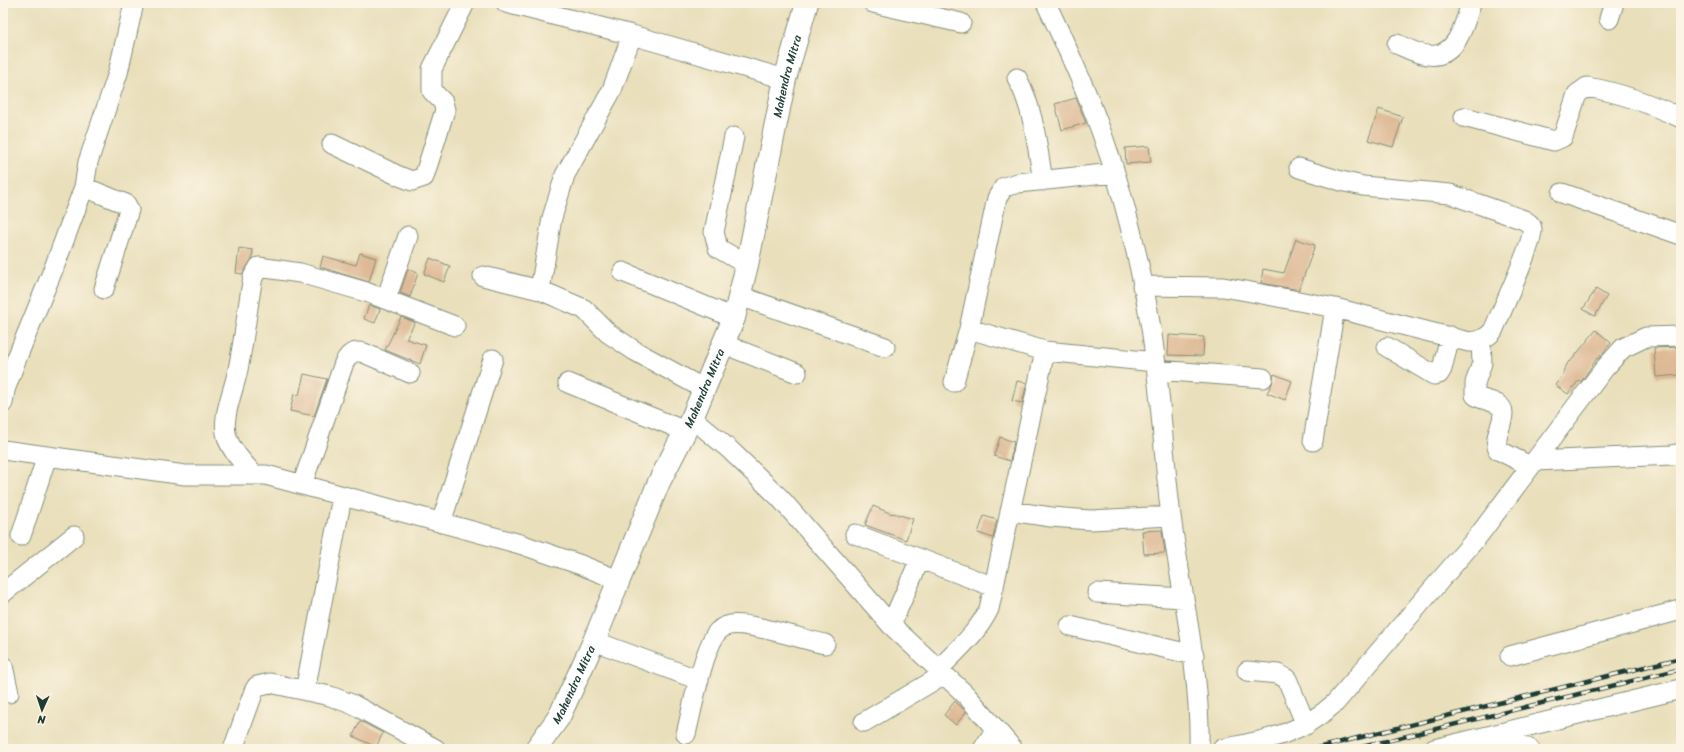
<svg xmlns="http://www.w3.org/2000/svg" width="1684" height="752" font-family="Sriracha,sans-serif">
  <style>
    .building { fill: #deb995 }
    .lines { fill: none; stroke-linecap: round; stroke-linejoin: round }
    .minor-casing { stroke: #848e78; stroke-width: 21 }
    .major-casing { stroke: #848e78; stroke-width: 24 }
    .minor { stroke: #fff; stroke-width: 19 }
    .major { stroke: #fff; stroke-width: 22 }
    .rail-casing { stroke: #1f3d34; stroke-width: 4.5 }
    .rail { stroke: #fcf5e5; stroke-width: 3; stroke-dasharray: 9; stroke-linecap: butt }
    .labels { text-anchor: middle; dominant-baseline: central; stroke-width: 4; stroke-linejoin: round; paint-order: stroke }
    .street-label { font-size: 12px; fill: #1f3d34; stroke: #fcf5e5 }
  </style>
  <rect width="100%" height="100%" fill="#fcf5e5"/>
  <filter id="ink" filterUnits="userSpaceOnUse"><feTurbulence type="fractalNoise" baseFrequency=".025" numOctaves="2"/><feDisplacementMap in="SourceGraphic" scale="8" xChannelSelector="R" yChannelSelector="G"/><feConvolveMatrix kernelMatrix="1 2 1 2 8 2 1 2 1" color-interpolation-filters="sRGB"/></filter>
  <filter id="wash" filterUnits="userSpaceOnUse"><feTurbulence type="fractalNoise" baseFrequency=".012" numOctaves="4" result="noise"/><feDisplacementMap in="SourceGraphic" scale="16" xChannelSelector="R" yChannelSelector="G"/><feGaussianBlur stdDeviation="0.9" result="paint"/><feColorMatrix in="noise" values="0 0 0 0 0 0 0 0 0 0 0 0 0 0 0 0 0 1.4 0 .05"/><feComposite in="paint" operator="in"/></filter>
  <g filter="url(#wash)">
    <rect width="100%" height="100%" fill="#e9dfbb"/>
    <g id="blocks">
      <path class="building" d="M1076 98 1086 123 1062 130 1055 104Z
        M1379 109 1403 117 1393 147 1368 140Z
        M1149 146 1151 162 1126 164 1125 148Z
        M1296 239 1315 245 1299 290 1261 283 1263 269 1284 273Z
        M239 248 253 250 252 259 242 274 236 273Z
        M360 253 376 258 369 282 320 267 323 256 356 265Z
        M430 258 450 266 444 282 424 274Z
        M408 269 418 273 410 297 400 293Z
        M1596 289 1607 296 1595 316 1583 309Z
        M369 305 380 309 375 323 364 319Z
        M401 317 415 322 406 339 426 345 420 364 385 350Z
        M1596 330 1611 343 1598 359 1597 358 1581 382 1579 380 1568 394 1555 385 1565 372 1563 371 1569 361 1570 362Z
        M1169 335 1204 337 1203 356 1168 355Z
        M1680 347 1681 375 1656 377 1654 348Z
        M304 374 327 379 314 416 290 411 294 394 299 395Z
        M1274 374 1292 381 1285 400 1267 393 1272 384Z
        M1017 381 1027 383 1022 403 1012 401Z
        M1000 437 1014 442 1010 461 994 456Z
        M873 506 892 514 893 513 913 519 906 540 865 525Z
        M984 516 997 520 993 538 978 533Z
        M1162 530 1165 553 1144 554 1142 531Z
        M955 701 966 712 956 725 944 715Z
        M360 721 383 733 376 747 353 736Z"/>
    </g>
  </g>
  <g filter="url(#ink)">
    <use href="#blocks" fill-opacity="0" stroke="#848e78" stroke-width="1"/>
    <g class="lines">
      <defs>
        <path id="minor" d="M506 3 632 35 785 79
          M873 3 961 23
          M1046 3C1066 45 1085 87 1101 131 1124 194 1140 262 1151 328 1161 391 1163 454 1171 516 1181 594 1201 670 1199 749
          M1609 19 1614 3
          M1397 44C1406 48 1417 54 1427 55 1456 60 1465 24 1471 3
          M1017 78C1034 109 1037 146 1043 181
          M1464 117 1554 141 1563 137 1577 94 1587 87C1618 92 1653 105 1681 118
          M734 137 714 232 718 248 747 265
          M332 144 399 176 412 181 424 177 445 110 443 102 432 91V69L465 3
          M84 187 126 204 129 210 104 289
          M1562 193 1681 235
          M623 272 734 318
          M483 276 540 290 584 309 608 333 635 351 704 389
          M1142 286 1223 287 1246 291 1335 308 1469 342C1479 341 1486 339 1493 331 1500 314 1534 242 1532 229 1532 224 1527 222 1524 220L1450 194 1363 186 1341 181 1299 168
          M540 290 552 218 565 175 612 90 632 35
          M740 296 885 347
          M386 299 408 236
          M969 329 1045 351 1155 362
          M1481 340 1482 363 1475 383V395C1482 402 1503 400 1503 413 1503 426 1493 437 1498 450L1530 466
          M723 344 797 373
          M1387 347 1434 375 1439 374 1442 369 1450 336
          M1157 370 1263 378
          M954 382 969 329 997 198 1004 187 1018 183 1114 173
          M568 383 685 431
          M3 403 5 390 16 360 55 265 84 187 88 162 118 73 134 3
          M692 418 729 449 780 498 891 625 966 695 1013 749
          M1313 441 1335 308
          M3 450 185 475H266L520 544 581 565 618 580
          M1535 461 1672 455 1681 453
          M253 474C244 463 231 451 227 437 221 419 233 392 237 374 244 342 247 309 253 277L259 267 300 273 366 292 455 326
          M302 485 344 363C349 354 353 350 364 353L410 373
          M1010 511 1051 517 1090 520 1171 516
          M441 523 493 359
          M855 534 994 587
          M21 536 47 456
          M3 593 74 536
          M1097 593 1184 598
          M891 625 920 559
          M1070 626 1194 655
          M594 641 699 680
          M1510 656 1681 610
          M3 666 9 693
          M938 670C956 651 977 634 989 609L1045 351
          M1247 671 1278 674 1287 679 1306 725
          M305 691 342 497
          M864 722 943 675
          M686 734C693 706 701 659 715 635 719 629 724 626 730 625 747 621 805 640 825 644
          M1492 735 1530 749
          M233 749 254 691 257 686 270 683 330 696 354 705 436 749
          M983 749 995 730
          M1222 749C1266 740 1301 734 1335 703L1479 535 1604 369 1623 348 1646 337 1681 336
          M1434 749 1681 689"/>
        <g id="major">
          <path id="s1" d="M536 749 559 717 594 641 659 482 692 418 734 318 747 265 785 79 807 3"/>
        </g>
      </defs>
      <use href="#minor" class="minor-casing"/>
      <use href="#major" class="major-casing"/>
      <use href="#minor" class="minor"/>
      <use href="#major" class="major"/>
      <defs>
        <path id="rail" d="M1313 749 1681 658
          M1354 749 1681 669"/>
      </defs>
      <use href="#rail" class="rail-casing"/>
      <use href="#rail" class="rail"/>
    </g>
  </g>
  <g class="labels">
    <g class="street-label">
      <text stroke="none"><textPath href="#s1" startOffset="723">Mahendra Mitra</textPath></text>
      <text stroke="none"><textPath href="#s1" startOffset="399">Mahendra Mitra</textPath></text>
      <text stroke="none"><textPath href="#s1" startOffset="75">Mahendra Mitra</textPath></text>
    </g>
  </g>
  <rect width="1684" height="752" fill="none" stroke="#fcf5e5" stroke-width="16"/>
  <g transform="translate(42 710) rotate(183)" stroke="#fcf5e5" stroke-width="3" paint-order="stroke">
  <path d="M0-3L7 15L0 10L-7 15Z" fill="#1f3d34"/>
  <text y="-6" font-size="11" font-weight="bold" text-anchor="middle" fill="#1f3d34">N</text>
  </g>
</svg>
